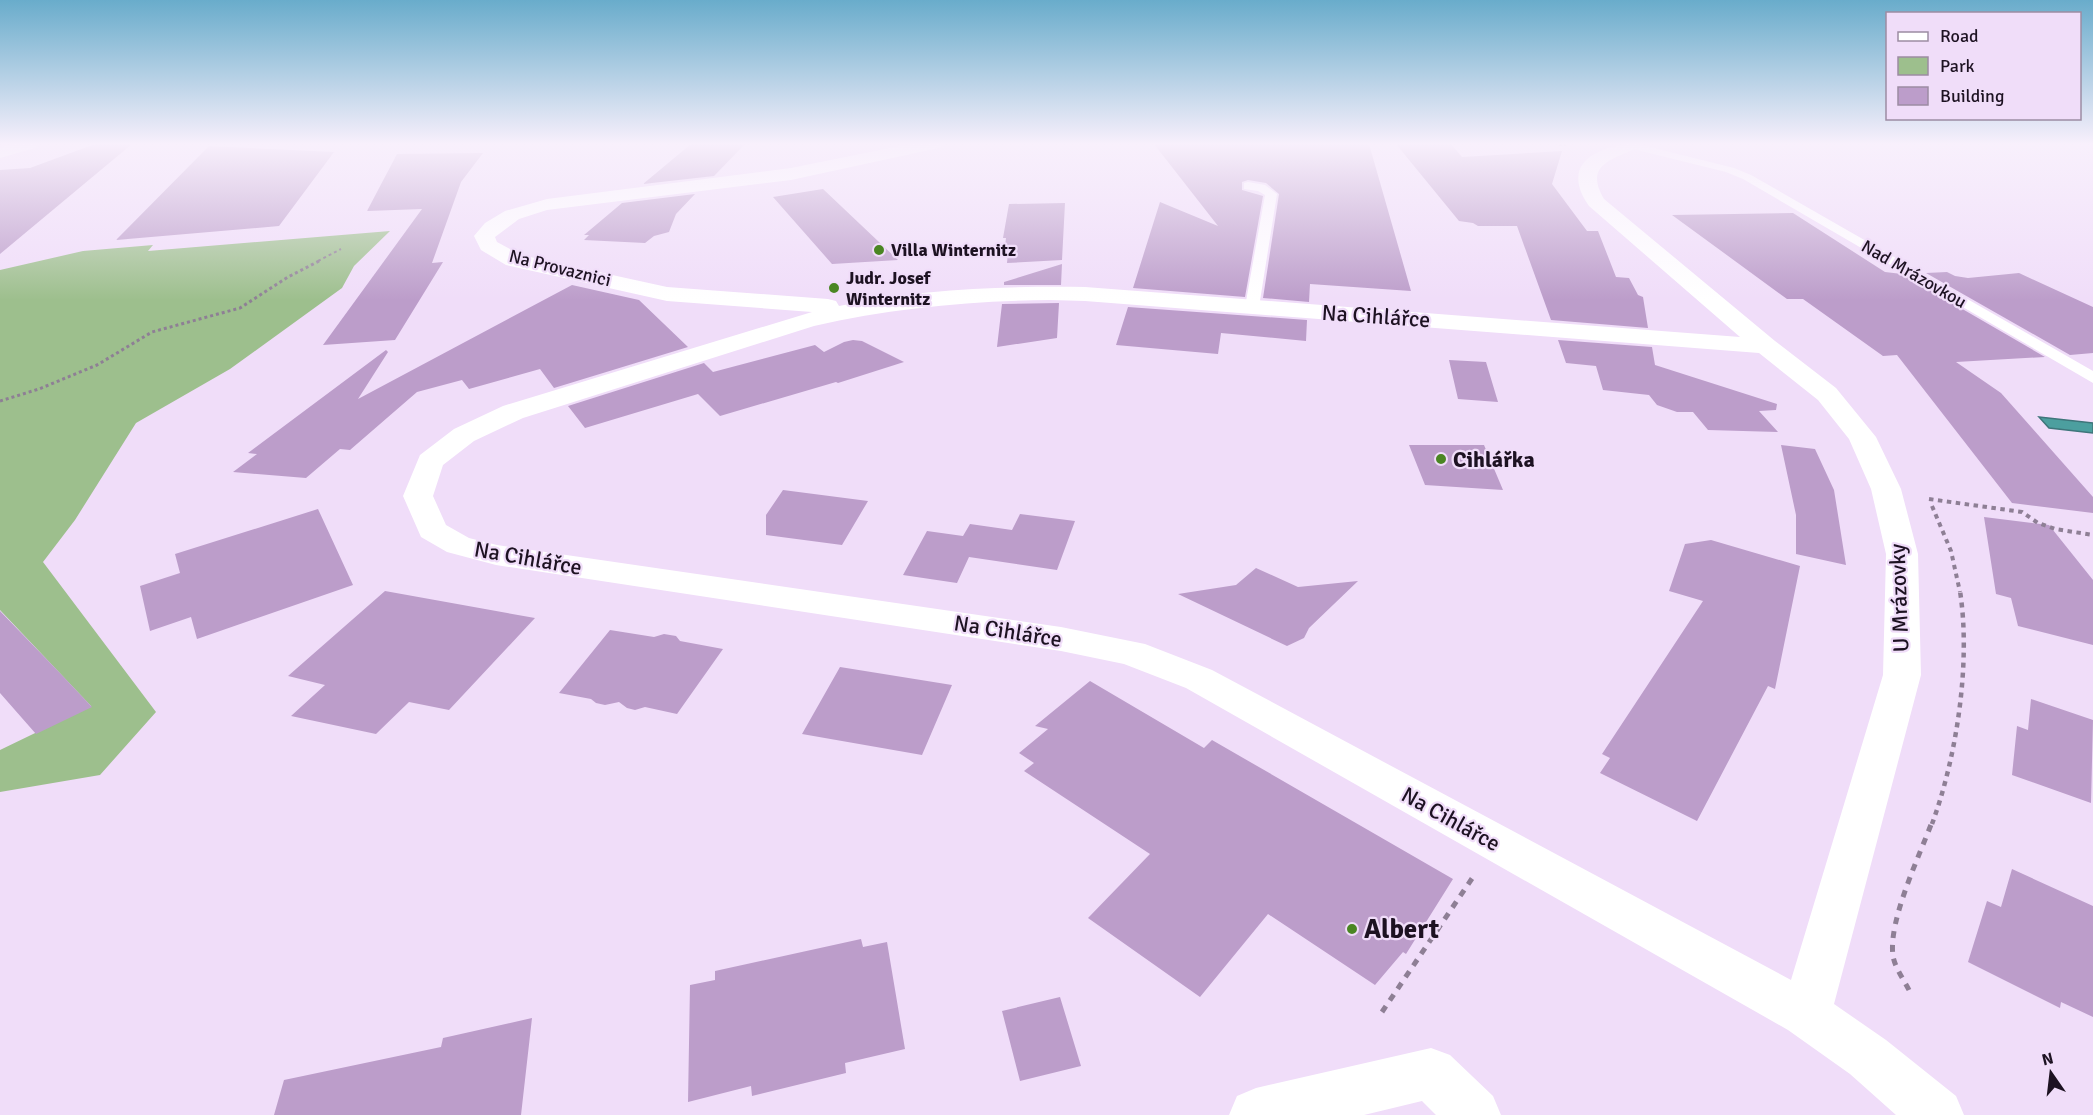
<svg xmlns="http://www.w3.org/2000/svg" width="2093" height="1115" font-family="Signika,sans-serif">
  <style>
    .green { fill: #9dbf8d }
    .water { fill: #4c9f9f; stroke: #3e757a; stroke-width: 1.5 }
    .building { fill: #bc9dca }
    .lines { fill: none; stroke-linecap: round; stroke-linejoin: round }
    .path-far4 { stroke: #8e7f95; stroke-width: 2; stroke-dasharray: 3 3; stroke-linecap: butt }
    .path-far3 { stroke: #8e7f95; stroke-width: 3; stroke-dasharray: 3 3; stroke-linecap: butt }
    .path-far2 { stroke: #8e7f95; stroke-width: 4; stroke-dasharray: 4.5 4.5; stroke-linecap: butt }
    .path-far1 { stroke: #8e7f95; stroke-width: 4.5; stroke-dasharray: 5 5; stroke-linecap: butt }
    .path { stroke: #8e7f95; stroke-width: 5; stroke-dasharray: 7 7; stroke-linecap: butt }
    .lane { fill: #fff; fill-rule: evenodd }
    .street { fill: #fff; fill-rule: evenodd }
    .poi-dot { fill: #4a8623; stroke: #f0ddf9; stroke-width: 2 }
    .labels { text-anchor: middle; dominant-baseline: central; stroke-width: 4.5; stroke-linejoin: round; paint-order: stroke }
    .far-poi-label { font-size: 18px; font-weight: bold; fill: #1d1222; stroke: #f0ddf9; text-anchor: start }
    .far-street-label { font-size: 18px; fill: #1d1222; stroke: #f0ddf9 }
    .street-label { font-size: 22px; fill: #1d1222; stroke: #f0ddf9 }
    .poi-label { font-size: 22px; font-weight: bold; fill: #1d1222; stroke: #f0ddf9; text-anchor: start }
    .near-poi-label { font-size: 27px; font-weight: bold; fill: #1d1222; stroke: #f0ddf9; text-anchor: start }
  </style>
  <rect width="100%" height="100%" fill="#f0ddf9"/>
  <path class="green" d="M390 231 354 266 342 288 230 369 136 423 75 520 43 562 156 712 100 775 0 792V750L91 706 0 610V270L83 251 153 245 148 251Z"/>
  <path class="water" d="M2039 417 2093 423V433L2049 428Z"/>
  <path class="building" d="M95 144H132L0 254V170L30 168Z
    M691 144H745L714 176 643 184Z
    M1154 144H1369L1411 291 1310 284 1309 302 1263 298 1279 194 1266 183 1248 180 1242 182V190L1263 196 1245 297 1133 288 1160 202 1218 226Z
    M1396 144H1451L1462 157 1562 151 1552 184 1587 231H1598L1616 277 1629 278 1638 295 1643 297 1648 328 1551 320 1517 226H1478L1473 223 1459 221Z
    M209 146 334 152 279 226 116 240Z
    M483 153 461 182 432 263 443 262 395 340 323 345 422 209 367 211 397 154Z
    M823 189 898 260 832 264 773 197Z
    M695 194 676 214 669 232 654 236 645 243 584 240 589 235H584L622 203Z
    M1065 203 1062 260 1007 263 1008 253H1004L1006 238H1003L1009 204Z
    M1793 213 1885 272 1902 274 2045 357 1956 362 2001 393 2093 497V513L2012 503 1897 355 1883 356 1803 299H1787L1672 215Z
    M1062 264 1061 285H1004V282Z
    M1947 272 1955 276 1968 278 2019 273 2093 307V353L2070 355 1926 273Z
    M572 285 639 300 688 347 554 388 540 369 469 389 462 380 417 392 350 450 340 449 306 478 233 472 257 454 248 453 386 350 388 352 358 399Z
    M1059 303 1057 338 997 347 1002 304Z
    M1128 307 1307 320 1306 341 1221 333 1218 354 1116 345Z
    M853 340 862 341 904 362 838 383 836 382 720 416 698 394 585 428 568 406 704 363 713 372 815 345 824 352 844 342Z
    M1558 340 1652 347 1655 365 1777 404 1776 410 1759 411 1778 432 1708 430 1693 412H1677L1657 405 1649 395 1603 390 1596 366 1566 363Z
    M1449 360 1486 362 1498 402 1458 399Z
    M1409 445H1484L1503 490 1425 485Z
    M1781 445 1815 449 1834 490 1846 565 1796 554V515Z
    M783 490 868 501 842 545 766 535V515Z
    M318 509 353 585 197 639 191 617 150 631 140 586 180 573 175 554Z
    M1020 514 1075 521 1057 570 969 557 957 583 903 575 927 531 963 536 970 524 1012 530Z
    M1984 517 2049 525 2093 580V645L2018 626 2011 598 1996 594Z
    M1711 540 1800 566 1775 689 1768 686 1697 821 1600 773 1610 758 1602 754 1703 601 1669 591 1685 544Z
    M1256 568 1298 587 1358 581 1309 628 1304 638 1287 646 1178 594 1236 585Z
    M385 591 535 618 449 710 409 702 376 734 291 716 325 685 288 676Z
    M0 611 58 671 92 707 36 734 0 693Z
    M610 630 654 637 664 634 676 636 680 641 723 649 677 714 645 707 635 710 627 708 619 702 605 705 596 703 591 699 559 693Z
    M840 667 952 685 922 755 802 734Z
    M1090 681 1204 748 1212 740 1453 879 1406 954 1403 952 1375 985 1268 914 1200 997 1088 918 1150 854 1024 771 1034 763 1019 753 1048 729 1035 726Z
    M2031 699 2093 720 2091 803 2012 775 2017 726 2028 730Z
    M2012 869 2093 906V1017L2061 1002 2060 1008 1968 962 1987 901 2001 907Z
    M861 939 863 947 887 942 905 1049 845 1063 846 1073 752 1096 751 1086 688 1102 690 985 715 980V971Z
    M1060 997 1081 1066 1020 1081 1002 1011Z
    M532 1018 521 1115H274L284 1080 441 1047 443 1038Z"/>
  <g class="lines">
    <path class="path-far4" d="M1562 144 1560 145H1566
      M318 261 341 249"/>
    <path class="path-far3" d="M0 401 39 389 97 365 152 332 240 308 288 277 321 260"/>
    <path class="path-far2" d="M1929 499 2022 512 2038 523 2055 529 2093 535
      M1932 506 1951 551 1960 592"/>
    <path class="path-far1" d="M1932 824C1957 756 1971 662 1960 591"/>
    <path class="path" d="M1909 990C1904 980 1895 968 1893 956 1888 921 1919 857 1932 822
      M1382 1012 1473 877"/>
    <path class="lane" d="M1624 144H1638L1734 168 1751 175 2093 371V383L1743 179 1726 172 1625 147Z
      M1248 182 1265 185 1277 194 1259 307 1252 311 1245 307 1265 195 1258 191 1244 189V183Z"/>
    <path class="street" d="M12 144H38L35 148 0 158V147Z
      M910 144H943L940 148 934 149 791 180 547 210 519 219 495 237 497 242 521 255 667 287 828 299 836 301 839 306C920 289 1003 286 1085 287L1740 337 1589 206C1558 162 1600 144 1640 144L1637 148C1611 160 1584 165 1604 199L1775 341 1836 388 1876 437 1901 489 1918 554 1921 675 1834 1004 1886 1040 1956 1096 1964 1115H1896L1850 1074 1788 1030 1186 688 1124 664 1061 651 496 565 447 552 421 537 403 496 420 455 454 429 503 406 812 312 667 301 506 265 481 250 474 236 485 223 505 211 547 199 791 168ZM1050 300 1085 301 1759 353 1818 400 1849 439 1871 489 1886 554 1883 675 1791 980 1212 670 1145 644 1061 627 497 545 469 538 446 525 433 496 443 465 474 441 523 418 814 326C892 308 970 301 1050 300Z
      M1431 1048 1450 1055 1493 1096 1501 1115H1436L1422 1101 1364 1115H1229L1237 1096 1256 1088Z"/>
  </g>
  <linearGradient id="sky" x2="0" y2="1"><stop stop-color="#69accb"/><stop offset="0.48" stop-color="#f8f0fc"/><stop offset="1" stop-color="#f8f0fc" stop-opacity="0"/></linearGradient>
  <rect width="2093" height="300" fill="url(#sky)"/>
  <g class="poi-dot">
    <circle cx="879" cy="250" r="6"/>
    <circle cx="834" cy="288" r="6"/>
    <circle cx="1441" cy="459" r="6"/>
    <circle cx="1352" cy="929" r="6"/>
  </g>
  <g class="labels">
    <g class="far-poi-label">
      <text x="891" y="250">Villa Winternitz</text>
      <text x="846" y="278">Judr. Josef<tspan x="846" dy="21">Winternitz</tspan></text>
    </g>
    <g class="far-street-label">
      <text transform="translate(560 268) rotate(14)">Na Provaznici</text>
      <text transform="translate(1914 274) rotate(30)">Nad Mrázovkou</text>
    </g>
    <g class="street-label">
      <text transform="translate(1376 316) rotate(4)">Na Cihlářce</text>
      <text transform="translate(528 558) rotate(10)">Na Cihlářce</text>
      <text transform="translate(1899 598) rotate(-92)">U Mrázovky</text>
      <text transform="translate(1008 631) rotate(9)">Na Cihlářce</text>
      <text transform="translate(1451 819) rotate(29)">Na Cihlářce</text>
    </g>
    <g class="poi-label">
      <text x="1453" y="459">Cihlářka</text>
    </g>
    <g class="near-poi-label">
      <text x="1364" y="929">Albert</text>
    </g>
  </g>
  <rect x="1886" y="12" width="195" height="108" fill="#f0ddf9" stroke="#9c8ca3" stroke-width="1.5"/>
  <rect x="1898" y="32" width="30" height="9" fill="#ffffff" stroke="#9c8ca3" stroke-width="1.5"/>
  <text x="1940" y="42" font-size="18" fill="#1d1222">Road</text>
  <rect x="1898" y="57" width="30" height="18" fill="#9dbf8d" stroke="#9c8ca3" stroke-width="1.5"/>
  <text x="1940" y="72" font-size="18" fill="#1d1222">Park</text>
  <rect x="1898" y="87" width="30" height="18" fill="#bc9dca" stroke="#9c8ca3" stroke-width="1.5"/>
  <text x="1940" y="102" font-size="18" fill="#1d1222">Building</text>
  <g transform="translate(2051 1073) rotate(346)" stroke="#f0ddf9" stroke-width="4.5" paint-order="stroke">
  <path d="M0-4.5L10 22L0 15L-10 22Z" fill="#1d1222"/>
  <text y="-9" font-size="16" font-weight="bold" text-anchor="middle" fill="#1d1222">N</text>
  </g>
</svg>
